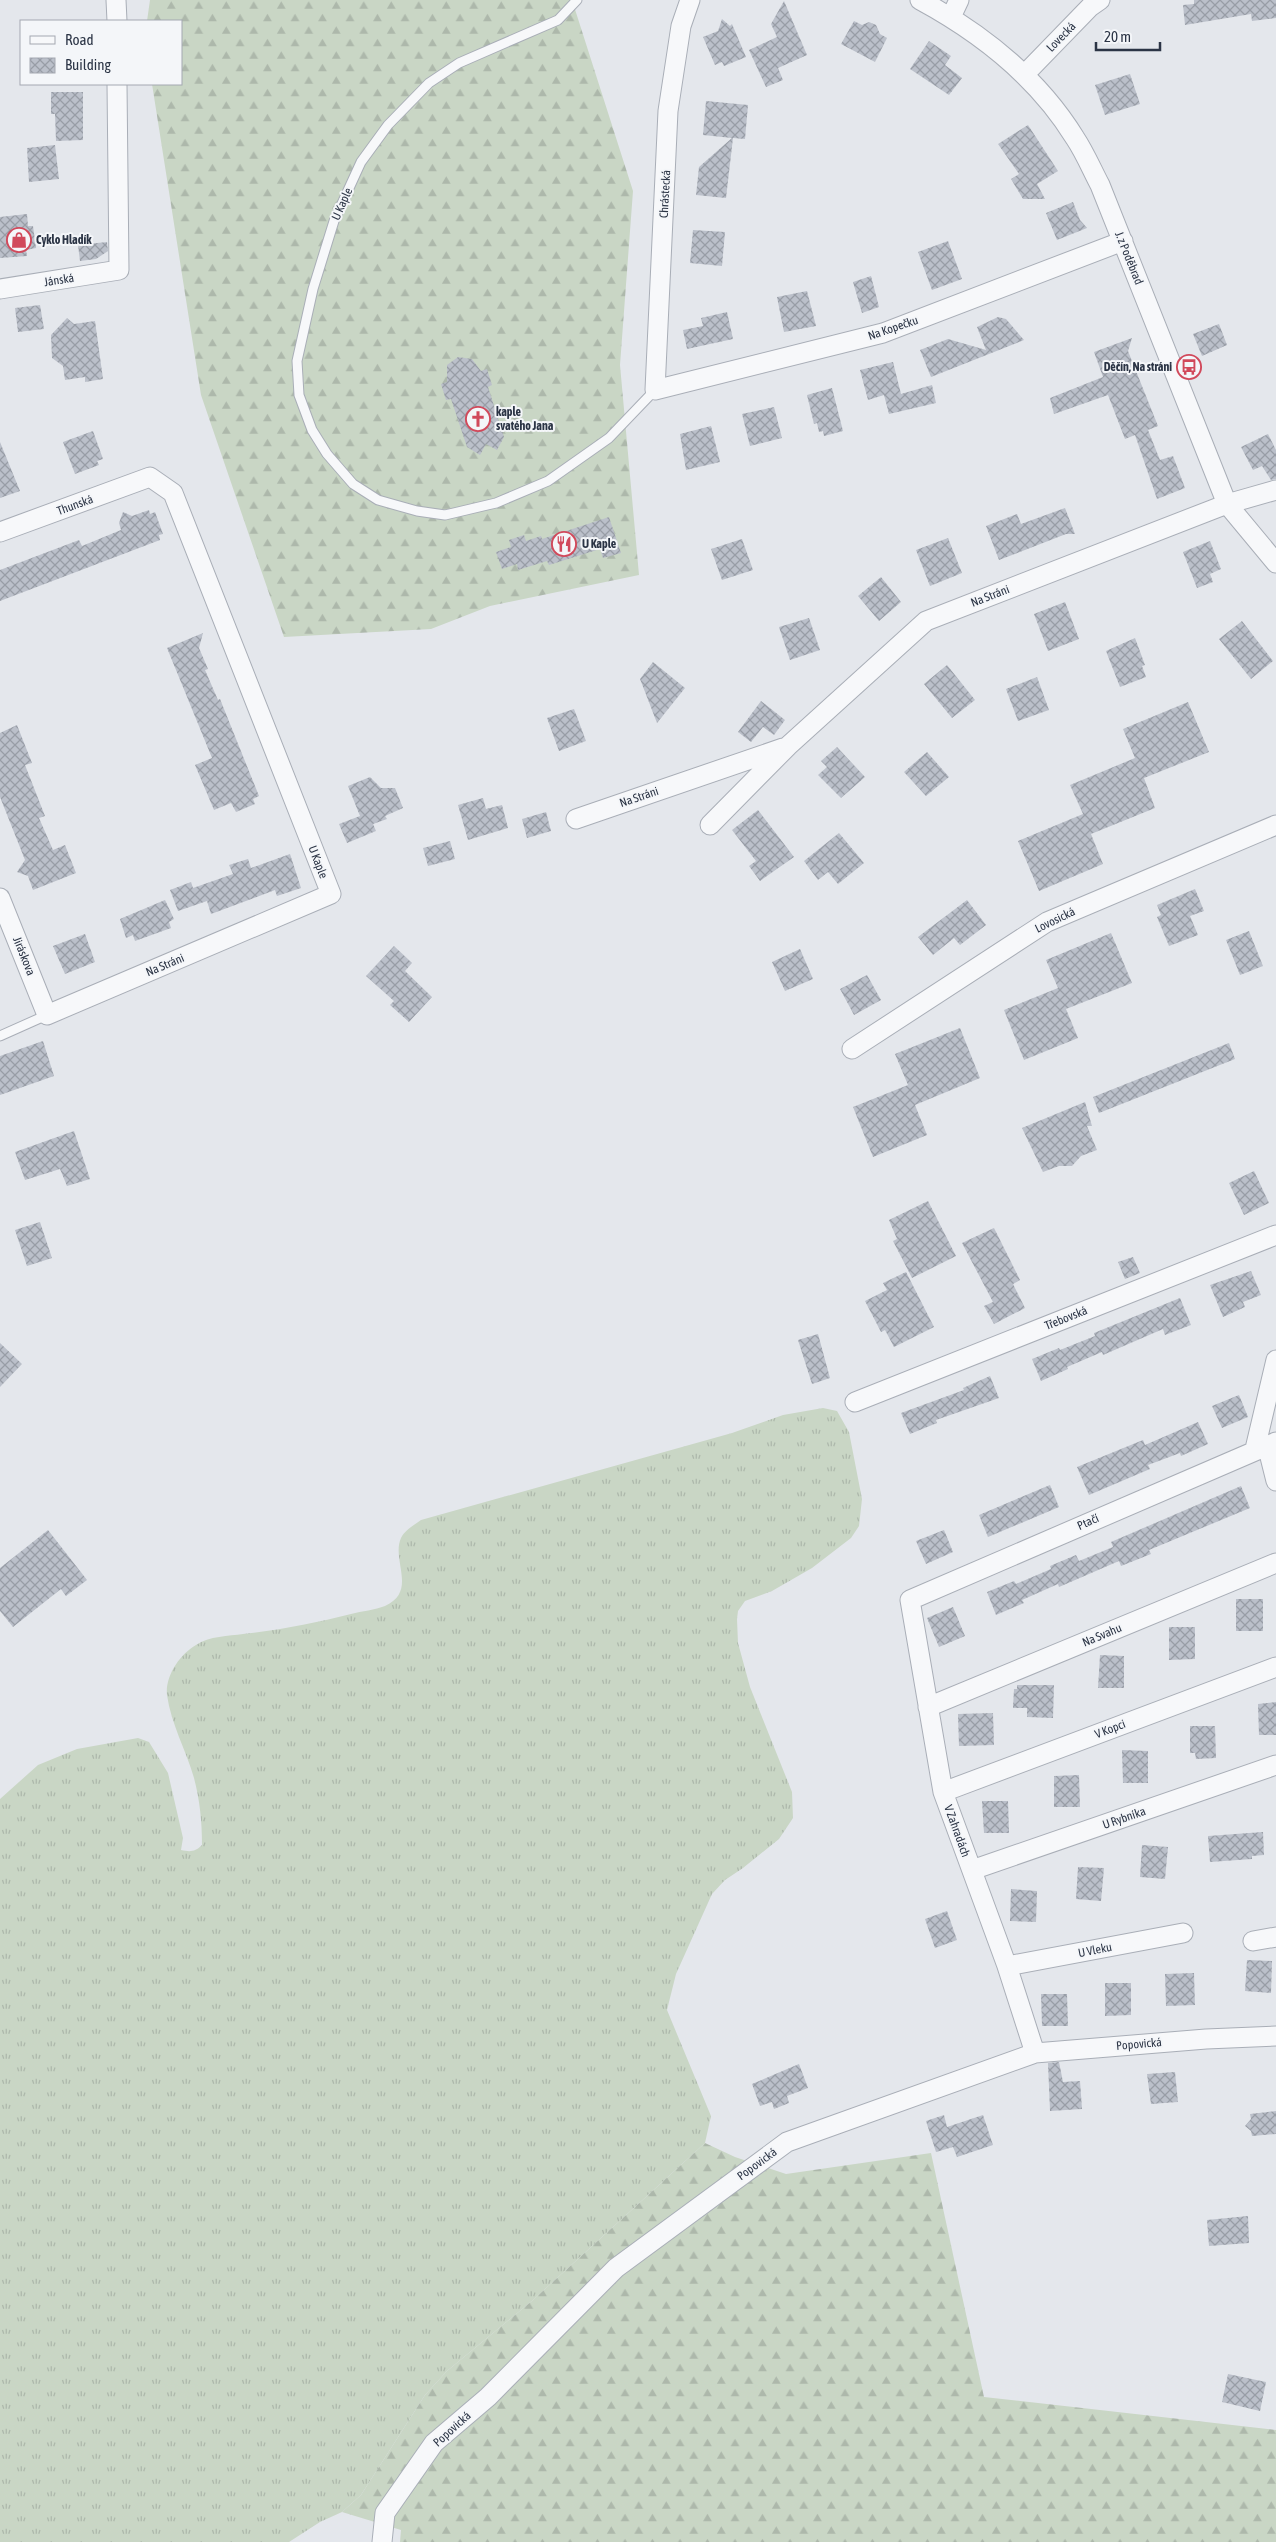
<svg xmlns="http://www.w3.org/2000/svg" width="1276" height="2542" font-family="'Asap Condensed',sans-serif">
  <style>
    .grass { fill: url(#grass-tufts) }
    .forest { fill: url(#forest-firs) }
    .building { fill: url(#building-cross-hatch) }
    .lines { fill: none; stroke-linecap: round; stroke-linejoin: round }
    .lane-casing { stroke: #a9aeb7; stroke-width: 11 }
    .street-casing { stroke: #a9aeb7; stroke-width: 21 }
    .lane { stroke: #f7f8fa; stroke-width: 9 }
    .street { stroke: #f7f8fa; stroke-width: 19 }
    .labels { text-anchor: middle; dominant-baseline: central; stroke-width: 4; stroke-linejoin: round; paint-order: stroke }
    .street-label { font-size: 12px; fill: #2b3445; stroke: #f4f6f9 }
    .poi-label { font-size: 12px; font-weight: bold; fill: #2b3445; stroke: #f4f6f9; text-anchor: start }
  </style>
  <defs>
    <pattern id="grass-tufts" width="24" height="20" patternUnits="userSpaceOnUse" patternTransform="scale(1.25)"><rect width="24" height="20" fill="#c9d6c5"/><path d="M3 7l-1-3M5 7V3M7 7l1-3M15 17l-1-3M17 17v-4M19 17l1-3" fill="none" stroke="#adb8ab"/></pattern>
    <pattern id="forest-firs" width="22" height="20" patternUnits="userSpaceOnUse" patternTransform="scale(1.25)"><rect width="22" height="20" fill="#c9d6c5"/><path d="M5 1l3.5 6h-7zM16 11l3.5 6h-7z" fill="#adb8ab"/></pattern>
    <pattern id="building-cross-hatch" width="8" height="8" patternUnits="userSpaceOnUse" patternTransform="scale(1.25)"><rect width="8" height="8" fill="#bbc0ca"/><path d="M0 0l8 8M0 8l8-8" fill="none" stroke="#989da6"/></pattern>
  </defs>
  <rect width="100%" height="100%" fill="#e4e7ec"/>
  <path class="grass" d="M823 1408 837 1411 849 1432 862 1499 859 1526 851 1538 812 1568 772 1591 745 1601 738 1611 737 1619 738 1643 750 1687 792 1792 793 1818 779 1839 743 1868 725 1880 712 1894 676 1974 667 2010 711 2116 705 2143 533 2300 447 2371 425 2395 361 2495 342 2512 320 2522 289 2542H0V1799L38 1765 77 1749 138 1738 149 1742 168 1773 183 1838 181 1850C190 1852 195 1852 202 1845 202 1822 200 1801 194 1778 186 1750 171 1724 167 1695 165 1676 180 1654 196 1645 209 1636 229 1636 243 1634 280 1630 316 1623 351 1614 362 1611 375 1610 385 1606 418 1591 391 1560 401 1538 405 1530 414 1525 421 1520L732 1433 783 1415Z"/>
  <path class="forest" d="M150 0H572L633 191 620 365 639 575 490 606 431 629 284 637 201 395 152 84H181V21H147Z
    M705 2143 735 2157 786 2174 931 2153 984 2397 1276 2430V2542H400L401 2530 342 2512 361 2495 425 2395 447 2371 533 2300Z"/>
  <path class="building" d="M1194 0H1276V18L1252 21 1251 14 1185 25 1183 5 1194 4Z
    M784 1 807 55 778 68 783 80 766 87 749 50 777 37 771 24Z
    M722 19 730 26 732 24 746 57 724 66 722 62 715 65 703 37 718 31Z
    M854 21 862 25 869 22 876 25 880 34 887 38 875 62 841 44Z
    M929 41 951 56 945 65 962 78 949 95 910 69Z
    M1130 74 1140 104 1105 115 1095 85Z
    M51 92H83V140L56 141 55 114H51Z
    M706 101 748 105 745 139 733 138 726 198 696 195 699 167 732 138 703 135Z
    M1028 125 1058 171 1037 184 1045 199H1023L1011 179 1019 174 998 144Z
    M55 145 59 179 29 182 27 148Z
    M1073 202 1080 220 1087 228 1057 240 1046 213Z
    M27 214 28 226H33L36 248 26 250 27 256 0 258V217Z
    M693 230 725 232 722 266 690 263Z
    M948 241 962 279 932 290 918 252Z
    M107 242 108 251 96 259 80 261 78 245Z
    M871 276 879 307 862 313 853 282Z
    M807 291 816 326 784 332 777 297Z
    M40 305 44 329 18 332 15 308Z
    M727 312 733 339 687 349 683 330 703 326 701 318Z
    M998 317 1006 319 1024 340 931 377 920 350 948 339 986 350 977 327Z
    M67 318 74 324 95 321 103 379 85 382V377L65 380 63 366 52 358 51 335Z
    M1219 324 1227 345 1202 356 1193 334Z
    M1132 338 1128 351 1158 426 1148 430 1160 460 1173 456 1185 488 1157 499 1135 435 1125 439 1108 395 1054 414 1050 398 1103 377 1094 352Z
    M458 357 472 359 481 371 487 369 492 385 488 387 504 437 497 450 486 444 480 455 467 447 451 399 446 400 441 384 447 382V365Z
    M893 362 901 394 932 385 936 403 889 414 884 395 868 400 860 370Z
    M832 388 843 431 824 436 823 431 819 432 817 423 814 424 807 395Z
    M774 407 782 438 750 446 742 414Z
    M711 426 720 462 686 470 680 434Z
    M93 431 103 459 97 461 99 465 75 474 63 442Z
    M1268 434 1276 450V479L1271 480 1262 466 1253 470 1241 447Z
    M0 442 20 491 0 498Z
    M1065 508 1075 534H1066L999 560 986 526 1017 514 1021 524Z
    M149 510 150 514 155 512 163 534 159 535 160 540 0 601V570L79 540 82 546 121 530 119 523 123 512 132 516Z
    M609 517 621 553 603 558 600 549 549 565 547 561 518 570 517 564 502 569 496 552 511 547 509 540 524 535 526 541 541 536 542 539Z
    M948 538 962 573 930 586 916 550Z
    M742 539 753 570 722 580 711 549Z
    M1210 541 1221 569 1210 574 1213 582 1197 588 1183 552Z
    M881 577 901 602 879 621 858 596Z
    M1065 602 1079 639 1048 651 1034 614Z
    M809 618 820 650 790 660 779 627Z
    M1242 621 1273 661 1251 679 1219 639Z
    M203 633 199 648 208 669 205 670 218 700 220 699 259 796 253 799 255 804 236 812 231 803 214 810 195 765 212 758 167 648Z
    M1135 638 1145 665 1142 666 1146 677 1120 687 1106 651Z
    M653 662 685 688 657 723 640 679Z
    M947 665 975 700 952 718 924 684Z
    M1037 677 1049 710 1018 721 1006 689Z
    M761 701 785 720 774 735 763 727 751 742 738 732Z
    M1188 702 1209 752 1144 778 1155 808 1091 834 1103 864 1039 891 1018 841 1083 814 1070 785 1135 758 1123 729Z
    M574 709 586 741 559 751 547 718Z
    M17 725 32 763 25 765 45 816 39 818 53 850 65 845 76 873 33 890 28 876 17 872 25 860 0 797V733Z
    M837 747 865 777 841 798 818 775 827 767 821 761Z
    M927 752 949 777 926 796 904 772Z
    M370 777 381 788H395L403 808 385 816 387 819 373 824 376 831 347 843 339 824 360 816 348 786Z
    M483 798 486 809 502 805 508 828 468 840 458 805Z
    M758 810 794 857 760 881 749 866 756 861 732 830Z
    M546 812 551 831 527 838 522 819Z
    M839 833 864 863 838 884 828 872 818 880 804 861Z
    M450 841 455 859 428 866 423 848Z
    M290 854 301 888 277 896 275 890 211 914 207 901 178 911 170 890 191 882 193 888 233 874 229 865 248 859 251 868Z
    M1195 889 1204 911 1190 916 1198 935 1169 946 1157 917 1161 915 1157 905Z
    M165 900 174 919 169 922 171 928 135 941 133 935 126 938 120 919Z
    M967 900 986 925 960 945 954 938 933 955 918 937Z
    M1249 931 1263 966 1240 975 1226 940Z
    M1111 933 1132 983 1066 1009 1078 1038 1024 1060 1004 1010 1058 988 1046 960Z
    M85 934 95 962 65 974 53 946Z
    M394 946 412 963 405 971 432 997 409 1022 390 1005 394 1001 366 976Z
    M800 949 813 979 785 991 772 962Z
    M867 975 881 1000 854 1015 840 989Z
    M960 1028 980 1078 915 1105 927 1135 873 1157 853 1107 908 1085 895 1054Z
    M43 1041 54 1076 0 1095V1056Z
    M1229 1043 1235 1059 1099 1113 1093 1097Z
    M1085 1102 1092 1126H1087L1097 1150 1081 1156 1072 1166H1059L1043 1172 1022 1128Z
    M74 1131 90 1179 67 1186 60 1169 25 1180 15 1152Z
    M1254 1171 1269 1203 1244 1215 1229 1183Z
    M928 1201 956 1256 912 1278 893 1241 897 1239 889 1220Z
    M40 1222 52 1258 27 1266 15 1230Z
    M994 1228 1020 1280 1013 1284 1025 1308 994 1324 984 1306 993 1302 962 1243Z
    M1133 1257 1140 1273 1125 1279 1118 1262Z
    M1251 1271 1261 1295 1243 1302 1245 1307 1223 1317 1210 1285Z
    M906 1272 934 1327 894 1347 885 1330 881 1332 865 1301 887 1290 883 1283Z
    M1180 1298 1191 1325 1165 1335 1163 1329 1103 1355 1102 1352 1067 1367 1068 1369 1041 1381 1032 1359 1059 1348 1060 1350 1095 1336 1094 1333Z
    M818 1334 830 1378 812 1384 798 1340Z
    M0 1343 22 1364 0 1387Z
    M990 1376 999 1398 936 1420 937 1423 910 1434 901 1413 964 1390 963 1388Z
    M1239 1395 1248 1417 1222 1428 1212 1406Z
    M1198 1422 1208 1444 1181 1456 1180 1453 1148 1465 1150 1469 1089 1495 1077 1467 1143 1440 1145 1445Z
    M1050 1485 1059 1507 988 1537 979 1515Z
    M1241 1486 1250 1508 1149 1550 1151 1554 1121 1566 1119 1561 1059 1587 1058 1584 1022 1600 1024 1603 996 1615 987 1592 1014 1581 1016 1584 1051 1569 1050 1566 1076 1555 1079 1561 1113 1547 1111 1542Z
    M48 1530 87 1580 66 1596 61 1589 13 1627 0 1611V1568Z
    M944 1530 953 1552 926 1564 916 1541Z
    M1236 1599H1263V1631H1236Z
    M953 1607 965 1636 939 1647 927 1618Z
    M1169 1627H1195V1659L1169 1660Z
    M1100 1655 1124 1656V1688H1098Z
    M1017 1685H1054L1053 1718 1027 1717V1708H1013L1014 1689H1017Z
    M1276 1702V1735H1259L1258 1704Z
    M993 1713 994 1745 959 1746 958 1714Z
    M1190 1726H1215L1216 1758 1196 1759 1195 1753H1190Z
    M1122 1750 1148 1751V1783H1123Z
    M1079 1775 1080 1807H1054V1776Z
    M982 1801H1008L1009 1833H984Z
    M1263 1832 1264 1855 1252 1856V1859L1210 1862 1208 1836Z
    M1142 1845 1168 1847 1165 1879 1140 1877Z
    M1078 1867 1104 1868 1101 1901 1076 1899Z
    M1011 1889 1037 1891 1036 1922 1010 1921Z
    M947 1911 957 1940 935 1948 925 1919Z
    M1247 1960 1272 1961 1271 1993 1245 1991Z
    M1194 1973 1195 2005 1166 2006 1165 1974Z
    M1105 1983H1131V2015L1105 2016Z
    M1041 1994H1067L1068 2026H1042Z
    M1059 2062 1063 2082 1080 2081 1082 2109 1050 2111 1048 2063Z
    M799 2064 808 2088 787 2096 789 2103 774 2109 772 2102 760 2106 752 2084Z
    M1175 2072 1178 2102 1151 2104 1147 2074Z
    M1276 2111V2134L1252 2136 1251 2131 1245 2126 1251 2119 1250 2114Z
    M944 2115 947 2127 983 2115 993 2145 957 2157 953 2147 936 2152 926 2121Z
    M1248 2216 1249 2243 1209 2246 1207 2220Z
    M1228 2374 1266 2382 1260 2411 1222 2402Z"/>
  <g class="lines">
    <defs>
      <path id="lane" d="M577 0 558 20 459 63 429 83 388 125 361 162 334 221 313 289 297 361 299 395 312 430 327 454 353 484 378 500 417 511 445 515 496 503 548 481 609 438 655 390
        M0 1036 47 1015"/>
      <path id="street" d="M116 0 117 21
        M690 0 681 26 668 111 655 390 883 333 1123 241
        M920 0C981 33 1038 78 1075 138 1085 153 1092 170 1100 185L1227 504 1276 563
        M951 17 959 0
        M1024 75 1090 7 1100 0
        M0 289 119 270 117 84
        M0 532 150 477 173 493 331 894 47 1015 0 898
        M576 819 783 748
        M710 825 788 746 926 621 1227 504 1276 490
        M852 1049 1047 922 1276 825
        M855 1402 1276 1235
        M1267 1445 1276 1481
        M1255 1449 1276 1360
        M928 1707 1276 1563
        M943 1792 1276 1667
        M972 1870 1276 1765
        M1253 1941 1276 1937
        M1007 1966 1183 1933
        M1035 2053 1007 1966 943 1792 910 1600 1276 1442
        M382 2542 385 2513 434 2443 488 2397 616 2268 787 2142 1035 2053 1206 2039 1276 2036"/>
    </defs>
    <use href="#lane" class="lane-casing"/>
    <use href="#street" class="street-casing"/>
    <use href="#lane" class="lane"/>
    <use href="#street" class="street"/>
  </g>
  <defs>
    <symbol id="shop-ring" viewBox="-11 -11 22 22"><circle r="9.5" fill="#f4f6f9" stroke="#d1495b" stroke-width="1.5"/><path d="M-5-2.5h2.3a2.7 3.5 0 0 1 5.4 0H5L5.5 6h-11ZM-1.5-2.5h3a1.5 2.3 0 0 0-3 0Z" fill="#d1495b"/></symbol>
    <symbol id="bus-ring" viewBox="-11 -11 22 22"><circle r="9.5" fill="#f4f6f9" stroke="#d1495b" stroke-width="1.5"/><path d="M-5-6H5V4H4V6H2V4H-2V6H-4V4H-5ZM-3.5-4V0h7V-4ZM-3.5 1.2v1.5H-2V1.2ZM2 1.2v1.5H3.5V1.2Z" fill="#d1495b"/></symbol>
    <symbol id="church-ring" viewBox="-11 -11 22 22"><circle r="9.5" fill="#f4f6f9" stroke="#d1495b" stroke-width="1.5"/><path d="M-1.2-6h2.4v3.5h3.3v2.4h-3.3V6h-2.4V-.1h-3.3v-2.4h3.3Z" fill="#d1495b"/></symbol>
    <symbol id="restaurant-ring" viewBox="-11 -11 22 22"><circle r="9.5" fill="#f4f6f9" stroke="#d1495b" stroke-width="1.5"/><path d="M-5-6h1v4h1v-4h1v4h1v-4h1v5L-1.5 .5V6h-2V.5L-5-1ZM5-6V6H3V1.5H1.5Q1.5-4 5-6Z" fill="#d1495b"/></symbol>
  </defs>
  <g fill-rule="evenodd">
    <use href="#shop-ring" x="5" y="226" width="28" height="28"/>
    <use href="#bus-ring" x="1175" y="353" width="28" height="28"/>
    <use href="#church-ring" x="464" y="405" width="28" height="28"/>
    <use href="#restaurant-ring" x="550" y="530" width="28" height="28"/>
  </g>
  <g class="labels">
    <g class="street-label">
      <text transform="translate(1061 37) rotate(-46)">Lovecká</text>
      <text transform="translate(665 194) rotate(-87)">Chrástecká</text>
      <text transform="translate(342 204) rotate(-66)">U Kaple</text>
      <text transform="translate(1129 258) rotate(68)">J. z Poděbrad</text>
      <text transform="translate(59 280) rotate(-9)">Jánská</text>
      <text transform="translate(893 328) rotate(-19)">Na Kopečku</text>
      <text transform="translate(75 505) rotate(-20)">Thunská</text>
      <text transform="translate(990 596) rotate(-21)">Na Stráni</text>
      <text transform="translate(639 797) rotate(-19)">Na Stráni</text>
      <text transform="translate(318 862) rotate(69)">U Kaple</text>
      <text transform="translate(1055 920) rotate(-26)">Lovosická</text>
      <text transform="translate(24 956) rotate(68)">Jiráskova</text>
      <text transform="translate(165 965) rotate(-23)">Na Stráni</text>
      <text transform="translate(1066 1318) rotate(-22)">Třebovská</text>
      <text transform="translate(1088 1522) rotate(-24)">Ptačí</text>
      <text transform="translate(1102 1635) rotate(-23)">Na Svahu</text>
      <text transform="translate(1110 1729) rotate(-21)">V Kopci</text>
      <text transform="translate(1124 1818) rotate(-19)">U Rybníka</text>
      <text transform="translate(957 1831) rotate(70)">V Zahradách</text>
      <text transform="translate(1095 1950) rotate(-11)">U Vleku</text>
      <text transform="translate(1139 2044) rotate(-5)">Popovická</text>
      <text transform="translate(757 2164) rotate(-36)">Popovická</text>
      <text transform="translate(452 2429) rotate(-42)">Popovická</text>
    </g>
    <g class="poi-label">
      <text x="36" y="240">Cyklo Hladík</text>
      <text x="1172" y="367" text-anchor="end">Děčín, Na stráni</text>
      <text x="496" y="412">kaple<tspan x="496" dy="14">svatého Jana</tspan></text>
      <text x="582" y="544">U Kaple</text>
    </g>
  </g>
  <rect x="20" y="20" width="162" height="65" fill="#f4f6f9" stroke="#a4a8b1"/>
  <rect x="30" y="36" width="25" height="8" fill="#f7f8fa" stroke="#a4a8b1"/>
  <text x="65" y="45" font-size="15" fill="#2b3445">Road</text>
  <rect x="30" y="58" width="25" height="15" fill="url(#building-cross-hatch)" stroke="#a4a8b1"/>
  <text x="65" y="70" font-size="15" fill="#2b3445">Building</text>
  <path d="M1096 42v8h64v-8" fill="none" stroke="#2b3445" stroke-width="2.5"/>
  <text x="1104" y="42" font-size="15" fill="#2b3445" stroke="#f4f6f9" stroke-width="4" paint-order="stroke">20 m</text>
</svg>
